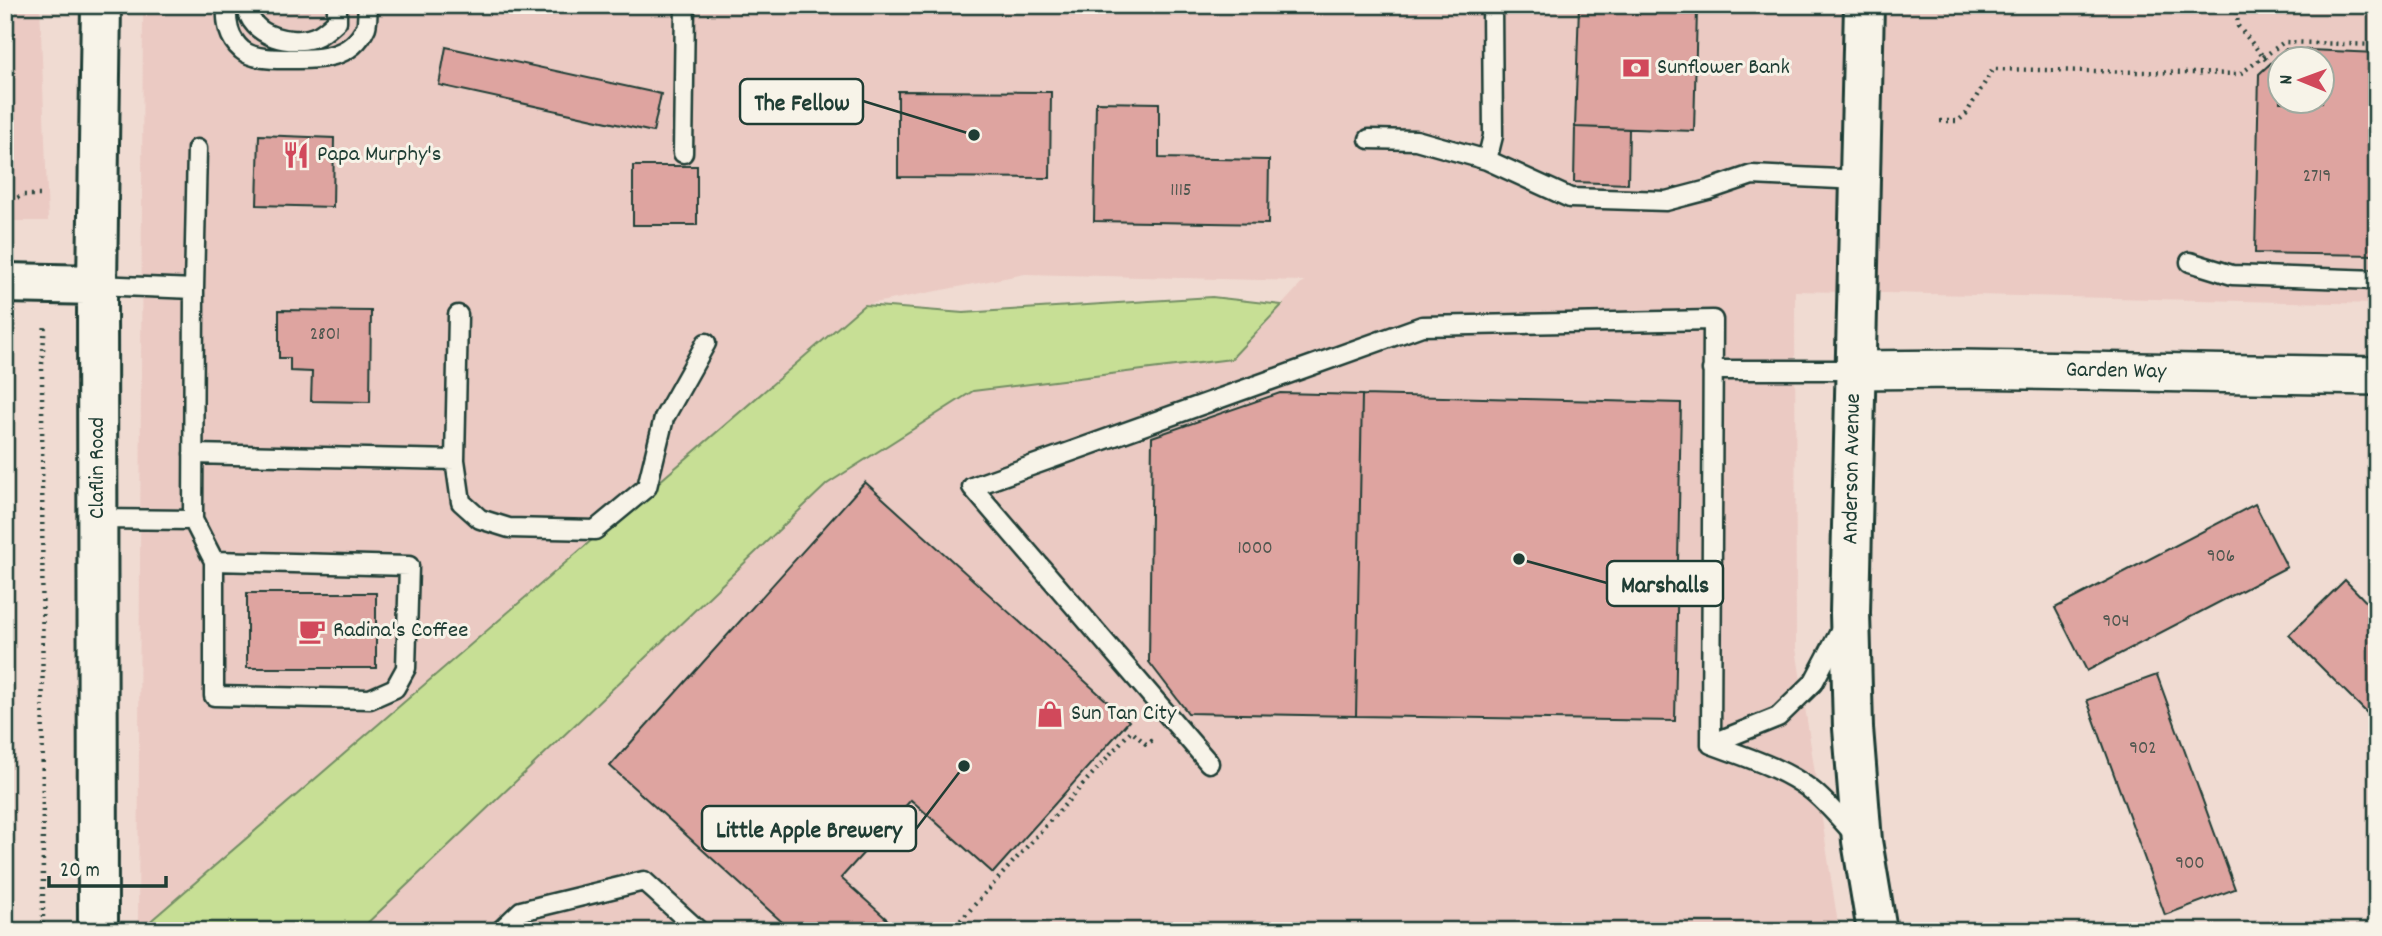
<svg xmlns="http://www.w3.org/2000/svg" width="2382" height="936" font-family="Dekko,sans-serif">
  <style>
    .built { fill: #ebcac3; fill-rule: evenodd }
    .green { fill: #c7df95; stroke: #738e64; stroke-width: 2 }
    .building { fill: #dea4a0; stroke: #1f3d34; stroke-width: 2; fill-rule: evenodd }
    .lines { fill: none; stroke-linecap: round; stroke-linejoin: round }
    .lane-casing { stroke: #1f3d34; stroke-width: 23 }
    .street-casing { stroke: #1f3d34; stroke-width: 42 }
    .secondary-casing { stroke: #1f3d34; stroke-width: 44 }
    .path { stroke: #1f3d34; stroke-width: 4.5; stroke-dasharray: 2 5; stroke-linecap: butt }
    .lane { stroke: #f7f3e8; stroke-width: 18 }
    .street { stroke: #f7f3e8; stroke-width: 37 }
    .secondary { stroke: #f7f3e8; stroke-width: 38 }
    .labels { text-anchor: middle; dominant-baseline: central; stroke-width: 6; stroke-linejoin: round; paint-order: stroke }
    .number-label { font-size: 19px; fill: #4f574f }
    .poi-label { font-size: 23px; fill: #1f3d34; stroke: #f7f3e8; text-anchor: start }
    .street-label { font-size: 23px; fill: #1f3d34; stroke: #f7f3e8 }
    .leader { fill: none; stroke: #1f3d34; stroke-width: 2.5 }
    .callout-dot { fill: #1f3d34; stroke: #f7f3e8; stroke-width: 2.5 }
    .callout { fill: #f7f3e8; stroke: #1f3d34; stroke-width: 2.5 }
    .callout-label { font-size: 24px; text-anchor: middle; font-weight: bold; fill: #1f3d34 }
  </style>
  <rect width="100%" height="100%" fill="#f0dbd2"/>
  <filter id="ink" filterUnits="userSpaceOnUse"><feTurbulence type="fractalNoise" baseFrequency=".0143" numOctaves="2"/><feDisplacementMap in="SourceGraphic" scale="14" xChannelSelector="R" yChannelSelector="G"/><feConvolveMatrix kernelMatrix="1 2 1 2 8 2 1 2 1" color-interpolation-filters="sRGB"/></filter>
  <g filter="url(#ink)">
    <path class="built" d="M5 5H40L48 221H5Z
      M143 5H2377V304L1795 291 1796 648 1839 931H359L827 484 973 391 1231 359 1304 281 1025 274 864 305 138 931ZM2280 60H2322V102H2280Z"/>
    <path class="green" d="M1212 297 1282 305 1231 359 973 391 827 484 359 931H139L864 305 963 313Z"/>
    <path class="building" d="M433 5H680V8L433 6Z
      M1579 5 1697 9 1694 131 1575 127Z
      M446 47 661 94 653 132 439 85Z
      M2286 49 2377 53V255L2255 253 2259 74ZM2280 60H2322V102H2280Z
      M898 91 1051 92 1050 178 898 177Z
      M1096 102 1159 103V158L1269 160 1268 224 1094 221Z
      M1575 127 1629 129 1628 184 1574 182Z
      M259 135 334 138 333 207 257 205Z
      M633 166H697V225H633Z
      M279 310 371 311 370 402 311 401 312 372 290 371V358H279Z
      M1280 393 1362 395 1356 716 1188 713 1149 662 1152 437Z
      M1362 395 1681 403 1675 721 1356 716Z
      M865 482 1129 721 993 873 911 800 841 878 900 931H792L610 766Z
      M2255 504 2287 567 2087 671 2055 608Z
      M2345 580 2377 613V723L2289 635Z
      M247 593H376V668H247Z
      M2157 675 2235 889 2165 915 2087 700Z"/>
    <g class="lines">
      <defs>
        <path id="lane" d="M227 5C226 22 228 38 242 50 252 59 272 59 284 59 315 59 351 61 366 27 368 21 367 12 368 5
          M247 5C248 37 295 48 319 35 325 32 331 26 337 21V5
          M1369 139 1416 140 1487 160 1493 136 1492 5
          M683 153 685 5
          M1487 160 1570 198 1666 201 1708 190 1752 175 1860 180
          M2190 262 2232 275 2377 280
          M97 285 194 289 193 520 98 519
          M194 289 197 149
          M1712 370H1856
          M193 454 455 460 458 315
          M455 460 461 502 480 519 509 528 595 530 647 487 664 418 706 343
          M193 520 214 561V696L370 699 395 688 406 668 409 566 214 561
          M1711 744 1778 717 1813 683 1843 626
          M1711 744C1745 757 1781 767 1810 789 1827 802 1842 821 1856 836
          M1209 763 972 487 1422 326 1713 320 1711 744
          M500 931 521 911 644 881 699 931"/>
        <path id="street" d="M1856 370 1961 369 2377 376"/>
        <path id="secondary" d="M1864 5 1850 613 1853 728 1862 841 1877 931
          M5 283 97 285
          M98 931 97 285 101 5"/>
      </defs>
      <use href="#lane" class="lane-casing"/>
      <use href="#street" class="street-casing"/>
      <use href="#secondary" class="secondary-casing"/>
      <path class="path" d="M2236 5 2238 26 2270 65
        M1940 121H1958L1966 114 1993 69 2240 74 2284 42 2377 45
        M5 204 23 195H41
        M43 931 42 364 45 323
        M951 931 1131 731 1146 744 1153 740"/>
      <use href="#lane" class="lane"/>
      <use href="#street" class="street"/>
      <use href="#secondary" class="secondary"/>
    </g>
  </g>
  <defs>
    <symbol id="bank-bare" viewBox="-9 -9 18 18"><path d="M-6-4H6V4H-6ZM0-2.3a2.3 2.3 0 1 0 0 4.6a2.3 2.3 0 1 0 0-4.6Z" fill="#d1495b" stroke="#f7f3e8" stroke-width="2.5" paint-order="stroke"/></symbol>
    <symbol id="restaurant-bare" viewBox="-9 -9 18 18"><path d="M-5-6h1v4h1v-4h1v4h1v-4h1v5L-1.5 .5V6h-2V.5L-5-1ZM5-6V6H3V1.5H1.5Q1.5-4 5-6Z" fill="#d1495b" stroke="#f7f3e8" stroke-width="2.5" paint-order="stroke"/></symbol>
    <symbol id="cafe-bare" viewBox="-9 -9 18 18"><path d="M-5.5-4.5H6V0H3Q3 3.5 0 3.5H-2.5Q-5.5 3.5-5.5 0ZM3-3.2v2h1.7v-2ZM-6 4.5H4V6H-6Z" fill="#d1495b" stroke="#f7f3e8" stroke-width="2.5" paint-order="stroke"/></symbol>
    <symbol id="shop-bare" viewBox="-9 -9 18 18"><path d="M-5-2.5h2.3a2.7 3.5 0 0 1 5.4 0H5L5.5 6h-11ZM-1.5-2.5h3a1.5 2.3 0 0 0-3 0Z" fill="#d1495b" stroke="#f7f3e8" stroke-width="2.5" paint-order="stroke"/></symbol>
  </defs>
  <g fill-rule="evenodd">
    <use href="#bank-bare" x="1617" y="49" width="38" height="38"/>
    <use href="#restaurant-bare" x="277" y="136" width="38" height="38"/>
    <use href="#cafe-bare" x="293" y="612" width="38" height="38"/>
    <use href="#shop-bare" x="1031" y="695" width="38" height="38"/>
  </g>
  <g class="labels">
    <g class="number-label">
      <text x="2317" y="177">2719</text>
      <text x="1181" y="191">1115</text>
      <text x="325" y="335">2801</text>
      <text x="1255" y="549">1000</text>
      <text x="2221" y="557">906</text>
      <text x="2116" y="622">904</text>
      <text x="2143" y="749">902</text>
      <text x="2190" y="864">900</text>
    </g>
    <g class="poi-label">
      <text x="1657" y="68">Sunflower Bank</text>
      <text x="317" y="155">Papa Murphy's</text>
      <text x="333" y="631">Radina's Coffee</text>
      <text x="1071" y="714">Sun Tan City</text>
    </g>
    <g class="street-label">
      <text transform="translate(2116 372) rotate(1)">Garden Way</text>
      <text transform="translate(98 468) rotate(-90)">Claflin Road</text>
      <text transform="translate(1853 469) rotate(-89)">Anderson Avenue</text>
    </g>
  </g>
  <path class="leader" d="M974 135L863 101M1519 559L1607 583M964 766L916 829"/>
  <g class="callout-dot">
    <circle cx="974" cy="135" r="7"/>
    <circle cx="1519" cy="559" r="7"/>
    <circle cx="964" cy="766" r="7"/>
  </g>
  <g class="callout">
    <rect x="740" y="79" width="123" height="45" rx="7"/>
    <rect x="1607" y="561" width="116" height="45" rx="7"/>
    <rect x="702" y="806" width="214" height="45" rx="7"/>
  </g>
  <g class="callout-label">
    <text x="802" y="110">The Fellow</text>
    <text x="1665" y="592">Marshalls</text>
    <text x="809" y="837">Little Apple Brewery</text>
  </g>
  <rect width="2382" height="936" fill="none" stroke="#f7f3e8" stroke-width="28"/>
  <rect x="14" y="14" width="2354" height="908" fill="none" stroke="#1f3d34" stroke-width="2.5" filter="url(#ink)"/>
  <g transform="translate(2301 80) rotate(271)"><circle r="33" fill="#f7f3e8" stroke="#a1aaa0" stroke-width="2"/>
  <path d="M0-5L12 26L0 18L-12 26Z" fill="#d1495b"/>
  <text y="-10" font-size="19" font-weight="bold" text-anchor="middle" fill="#1f3d34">N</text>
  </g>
  <path d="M49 876v10h117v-10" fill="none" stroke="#1f3d34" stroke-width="3.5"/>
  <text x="60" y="876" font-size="21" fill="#1f3d34" stroke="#f7f3e8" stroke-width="5" paint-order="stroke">20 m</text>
</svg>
